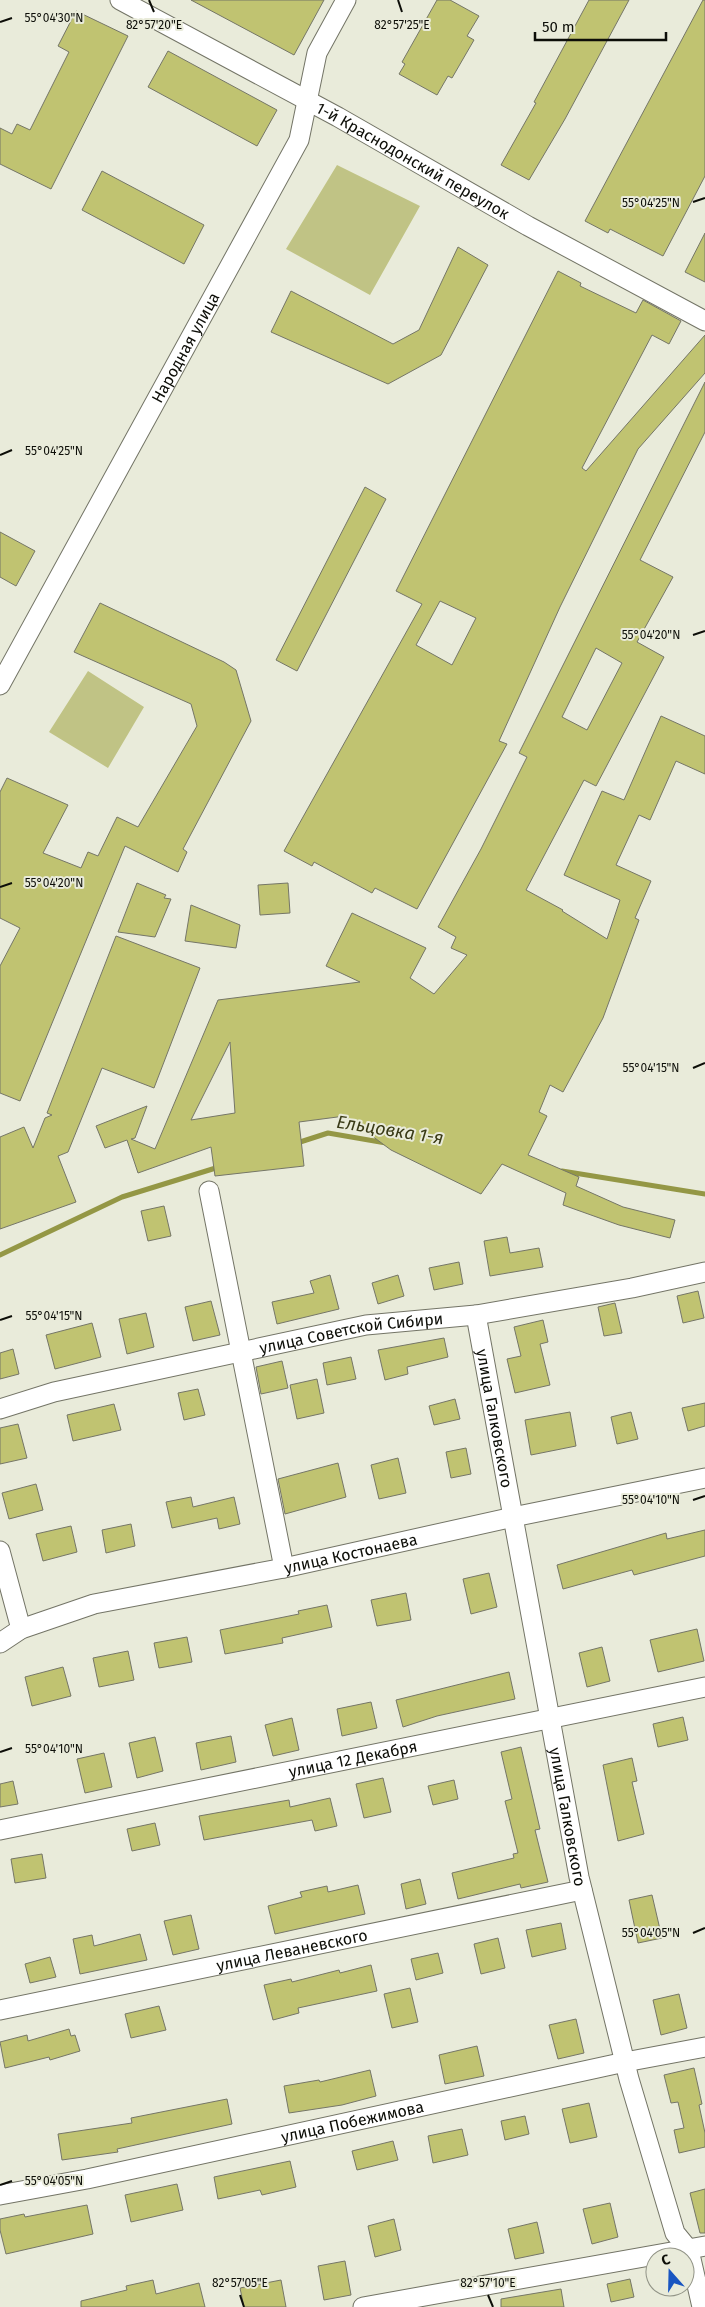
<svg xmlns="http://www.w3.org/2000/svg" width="705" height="2307" font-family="'Fira Sans',sans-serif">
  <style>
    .green { fill: #c0c385 }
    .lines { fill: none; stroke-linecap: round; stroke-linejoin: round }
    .stream { stroke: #949745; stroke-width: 5 }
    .building { fill: #c0c371; stroke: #757667; fill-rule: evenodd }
    .minor-casing { stroke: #737466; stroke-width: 21 }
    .minor { stroke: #fff; stroke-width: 19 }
    .ticks { fill: none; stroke: #0d0e08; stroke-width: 2 }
    .labels { text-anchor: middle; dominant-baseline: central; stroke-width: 4; stroke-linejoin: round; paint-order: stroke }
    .street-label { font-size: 16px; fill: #0d0e08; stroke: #e9ebda }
    .water-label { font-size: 18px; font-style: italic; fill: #393a16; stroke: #e9ebda }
    .ticks-label { font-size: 12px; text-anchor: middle; fill: #0d0e08; stroke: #e9ebda; stroke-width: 4; stroke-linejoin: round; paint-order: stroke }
  </style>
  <rect width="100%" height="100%" fill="#e9ebda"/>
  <path class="green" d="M337 165 420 206 370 295 286 249Z
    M88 671 144 707 108 768 49 732Z"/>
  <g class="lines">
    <path class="stream" d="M297 1143 328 1133 386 1143
      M562 1171 705 1194
      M0 1255 122 1197 219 1167"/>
  </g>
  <path class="building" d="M191 0H324L294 55Z
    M437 0H450L479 16 467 36 474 40 452 78 448 76 437 95 399 74 405 64 402 62Z
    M589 0H629L565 119 529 180 501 165 536 103 534 102Z
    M703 0H705V176L663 256 610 229 608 233 585 221Z
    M76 11 128 36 51 189 0 164V128L12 134 17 124 30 130 69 52 58 46Z
    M168 51 277 110 257 146 148 87Z
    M102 171 204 225 184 264 82 210Z
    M705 233V282L685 272Z
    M458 247 488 265 441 355 388 384 271 332 291 291 393 344 419 330Z
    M558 271 581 283 580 286 636 313 643 300 681 321 669 344 652 335 582 468 586 471 705 335V373L638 449 560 607 499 741 507 744 417 909 375 888 372 893 314 862 312 866 284 851 422 604 396 591ZM440 601 476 618 452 665 416 645Z
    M705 382V432L640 560 673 577 637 642 664 657 596 786 584 780 526 890 563 910 562 911 607 939 620 900 564 875 602 791 624 800 661 716 705 736V774L676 761 650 820 639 815 616 865 651 881 635 918 639 920 603 1018 563 1092 550 1085 539 1112 547 1116 528 1155 579 1177 576 1186 623 1207 675 1220 670 1238 619 1225 563 1205 566 1193 502 1164 481 1194 391 1150 345 1116 299 1122 304 1166 215 1176 211 1147 138 1173 127 1140 105 1148 96 1126 147 1106 135 1138 131 1139 155 1149 218 1000 360 982 326 966 352 913 426 948 410 978 434 994 467 955 451 948 456 937 438 927 481 849 527 757 519 753ZM596 648 622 663 587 730 562 717ZM230 1042 235 1113 191 1120Z
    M365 487 386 499 297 671 276 660Z
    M0 532 35 551 16 586 0 577Z
    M100 603 224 662 236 670 251 721 183 849 187 852 178 872 125 846 20 1101 0 1093V966L20 928 0 918V792L7 778 68 805 43 853 81 868 88 852 98 856 117 817 138 827 197 726 191 704 74 652Z
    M137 883 166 895 164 898 171 899 155 937 118 932Z
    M288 883 290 913 260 915 258 885Z
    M191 905 240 925 236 948 185 941Z
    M116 936 200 968 154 1088 102 1068 68 1152 58 1156 76 1202 0 1229V1137L24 1127 33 1148 45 1118 52 1115 47 1113Z
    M164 1206 171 1236 148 1241 141 1211Z
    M507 1237 510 1253 539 1248 543 1267 490 1276 484 1241Z
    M459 1262 463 1284 434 1290 429 1268Z
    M330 1275 339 1309 277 1324 272 1302 314 1293 310 1281Z
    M398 1275 404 1296 378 1304 372 1283Z
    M698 1291 704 1318 683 1323 677 1296Z
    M211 1301 220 1335 193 1341 185 1307Z
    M615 1303 622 1333 604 1336 598 1307Z
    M146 1313 154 1347 127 1354 119 1319Z
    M543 1320 548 1342 540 1344 550 1385 515 1393 507 1359 521 1356 514 1327Z
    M92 1323 101 1357 55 1369 46 1335Z
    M444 1338 448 1357 407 1367 408 1374 385 1380 378 1350Z
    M13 1349 19 1374 0 1379V1353Z
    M351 1357 356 1379 327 1385 323 1363Z
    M282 1361 288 1388 261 1394 256 1367Z
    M317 1379 324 1413 297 1419 290 1385Z
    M198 1389 205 1415 184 1420 178 1393Z
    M455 1399 460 1419 434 1425 429 1406Z
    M705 1403V1426L688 1431 682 1408Z
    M114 1404 121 1430 73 1441 67 1415Z
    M570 1412 576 1446 531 1455 525 1420Z
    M631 1412 638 1439 617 1444 611 1417Z
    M18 1424 27 1458 0 1464V1428Z
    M466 1448 471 1474 451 1478 446 1452Z
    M398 1458 406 1493 379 1499 371 1465Z
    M338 1463 346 1497 285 1514 278 1479Z
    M36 1484 43 1510 9 1519 2 1493Z
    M191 1497 193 1507 234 1497 240 1524 219 1529 217 1518 172 1528 166 1502Z
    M131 1524 135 1546 106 1553 102 1530Z
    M71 1526 77 1552 43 1561 36 1534Z
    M705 1530V1556L634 1575 632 1570 563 1589 557 1565 666 1533 667 1539Z
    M489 1573 497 1607 471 1614 463 1579Z
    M406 1593 411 1620 377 1626 371 1600Z
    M327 1605 332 1627 282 1638 283 1643 225 1654 220 1630 299 1614 298 1611Z
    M697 1629 704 1661 658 1672 650 1640Z
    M187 1637 192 1662 159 1668 154 1643Z
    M602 1647 610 1681 587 1687 579 1653Z
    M128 1651 134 1680 99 1687 93 1658Z
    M63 1667 71 1696 32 1706 25 1677Z
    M509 1672 515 1699 437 1716 403 1727 396 1700Z
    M371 1702 377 1728 342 1736 337 1709Z
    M683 1717 688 1740 658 1747 653 1724Z
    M292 1718 299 1750 273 1756 265 1725Z
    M231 1736 236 1762 201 1770 196 1743Z
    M155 1737 163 1771 137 1778 129 1743Z
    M521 1747 540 1829 535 1830 548 1882 521 1888 520 1884 458 1899 452 1873 514 1858 513 1854 518 1853 505 1801 512 1799 501 1752Z
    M104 1753 112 1787 85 1793 77 1759Z
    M632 1758 637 1781 632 1782 644 1834 618 1841 603 1765Z
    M383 1778 391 1812 364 1818 356 1784Z
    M454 1780 458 1799 433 1805 428 1786Z
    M13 1781 18 1804 0 1807V1784Z
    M330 1798 337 1826 315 1831 312 1820 204 1840 199 1816 289 1800 290 1807Z
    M155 1823 160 1845 132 1851 127 1829Z
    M42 1854 46 1878 15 1883 11 1859Z
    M420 1879 426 1904 406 1909 401 1884Z
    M358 1885 365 1914 275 1934 268 1906 302 1897 300 1892 327 1886 328 1892Z
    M652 1895 662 1938 638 1943 629 1900Z
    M191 1915 199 1949 173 1955 164 1921Z
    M561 1923 566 1949 532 1957 526 1930Z
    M140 1934 147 1960 80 1974 73 1939 92 1935 94 1946Z
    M498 1938 505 1968 481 1974 474 1944Z
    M438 1953 443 1973 416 1980 411 1959Z
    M50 1957 56 1977 30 1983 25 1964Z
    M371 1965 377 1991 298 2008 299 2013 273 2020 264 1985 291 1979 292 1982 339 1970 340 1973Z
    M410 1988 418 2022 392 2028 384 1994Z
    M679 1994 687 2028 661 2035 653 2000Z
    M159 2006 166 2030 131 2038 125 2014Z
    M576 2019 584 2053 558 2059 549 2025Z
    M69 2029 71 2036 75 2035 80 2051 50 2060 49 2057 5 2068 0 2042 27 2035 28 2041Z
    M477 2046 484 2076 445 2084 439 2055Z
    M694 2068 702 2104 699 2105 705 2133V2147L679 2153 674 2130 684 2128 678 2102 671 2103 664 2075Z
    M370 2070 376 2096 342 2105 289 2113 284 2086 319 2080 320 2082Z
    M227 2099 232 2124 117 2149 118 2152 62 2160 58 2134 132 2123 131 2118Z
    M589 2103 597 2137 570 2143 562 2109Z
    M525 2116 529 2134 505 2140 501 2121Z
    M462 2129 468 2155 433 2163 428 2136Z
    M393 2141 398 2160 357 2170 352 2151Z
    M290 2161 296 2187 262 2195 260 2190 218 2199 214 2177Z
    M177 2184 183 2210 131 2222 125 2195Z
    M705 2189V2233H700L690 2193Z
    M610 2203 618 2237 592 2244 583 2209Z
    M87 2205 93 2234 6 2254 0 2230V2219L24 2214 25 2217Z
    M394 2219 401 2250 375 2257 368 2226Z
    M537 2222 544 2253 515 2259 508 2229Z
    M345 2261 351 2295 324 2300 318 2266Z
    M630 2279 634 2297 611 2302 607 2284Z
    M153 2280 156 2294 199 2283 205 2307H81V2301L127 2290 126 2286Z
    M281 2280 286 2307H244L240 2288Z
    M561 2289 564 2307H501V2299Z"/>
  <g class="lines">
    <defs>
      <g id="minor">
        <path id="s1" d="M120 0 338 117 528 226 705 321"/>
        <path id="s2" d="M0 685 299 140 317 53 346 0"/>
        <path d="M209 1191 284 1568"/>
        <path id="s3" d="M476 1315 579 1877 629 2079 675 2233 689 2250 702 2307"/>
        <path id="s4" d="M0 1409 54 1392 366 1325 476 1315 632 1288 705 1272"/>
        <path d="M0 1551 21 1629"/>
        <path id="s5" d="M0 1643 21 1629 94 1604 284 1568 513 1517 705 1478"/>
        <path id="s6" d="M0 1830 705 1687"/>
        <path id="s7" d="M0 2010 582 1890"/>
        <path id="s8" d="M0 2195 87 2179 625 2062 705 2047"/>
        <path d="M363 2307 705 2246"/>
      </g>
    </defs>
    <use href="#minor" class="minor-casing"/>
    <use href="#minor" class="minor"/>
  </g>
  <path class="ticks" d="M149 0 154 12M398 0 402 12M0 22 12 18M693 202 705 198M0 455 12 450M693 635 705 631M0 887 12 883M693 1068 705 1063M0 1320 12 1316M693 1500 705 1496M0 1752 12 1748M693 1933 705 1928M0 2185 12 2181M240 2295 244 2307M488 2295 493 2307"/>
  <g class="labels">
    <g class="street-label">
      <text stroke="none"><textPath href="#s1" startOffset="334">1-й Краснодонский переулок</textPath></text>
      <text stroke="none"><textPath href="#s2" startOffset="385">Народная улица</textPath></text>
      <text stroke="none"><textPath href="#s4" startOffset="360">улица Советской Сибири</textPath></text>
      <text stroke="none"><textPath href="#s3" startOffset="105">улица Галковского</textPath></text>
      <text stroke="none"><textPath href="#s5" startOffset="364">улица Костонаева</textPath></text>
      <text stroke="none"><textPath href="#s6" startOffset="360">улица 12 Декабря</textPath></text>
      <text stroke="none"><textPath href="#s3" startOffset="510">улица Галковского</textPath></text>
      <text stroke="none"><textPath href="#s7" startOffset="298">улица Леваневского</textPath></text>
      <text stroke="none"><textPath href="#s8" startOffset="360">улица Побежимова</textPath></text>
    </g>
    <g class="water-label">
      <text transform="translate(390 1130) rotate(9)">Ельцовка 1-я</text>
    </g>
  </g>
  <g class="ticks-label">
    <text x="54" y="22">55°04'30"N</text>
    <text x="154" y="29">82°57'20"E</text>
    <text x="402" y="29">82°57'25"E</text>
    <text x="651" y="207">55°04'25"N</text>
    <text x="54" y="455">55°04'25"N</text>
    <text x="651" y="639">55°04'20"N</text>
    <text x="54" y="887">55°04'20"N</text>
    <text x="651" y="1072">55°04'15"N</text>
    <text x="54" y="1320">55°04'15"N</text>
    <text x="651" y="1504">55°04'10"N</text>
    <text x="54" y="1753">55°04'10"N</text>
    <text x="651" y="1937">55°04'05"N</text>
    <text x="54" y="2185">55°04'05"N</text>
    <text x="240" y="2287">82°57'05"E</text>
    <text x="488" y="2287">82°57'10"E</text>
  </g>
  <g transform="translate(670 2272) rotate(340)"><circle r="24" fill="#e9ebda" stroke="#919386"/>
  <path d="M0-4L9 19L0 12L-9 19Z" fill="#1955c1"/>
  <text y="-8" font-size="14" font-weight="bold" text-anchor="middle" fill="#0d0e08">С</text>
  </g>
  <path d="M535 32v8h131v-8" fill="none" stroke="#0d0e08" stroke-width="2.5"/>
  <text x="542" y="32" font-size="15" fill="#0d0e08" stroke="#e9ebda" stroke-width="4" paint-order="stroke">50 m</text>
</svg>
